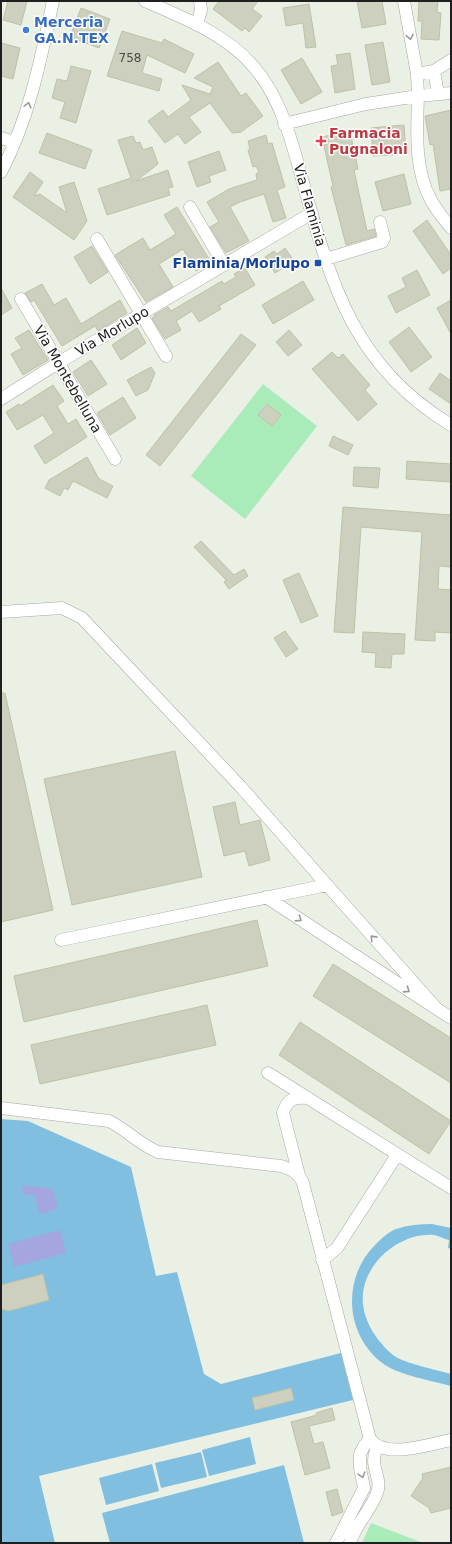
<svg xmlns="http://www.w3.org/2000/svg" width="452" height="1544" font-family="'DejaVu Sans',sans-serif">
  <style>
    .grass { fill: #a9ebb9; fill-rule: evenodd }
    .pitch { fill: #81bfe1 }
    .water { fill: #a4a6df }
    .building { fill: #cdd0be; stroke: #bdc2a6 }
    .lines { fill: none; stroke-linecap: round; stroke-linejoin: round }
    .minor-casing { stroke: #a6a6a6; stroke-width: 13 }
    .minor { stroke: #fff; stroke-width: 12 }
    .oneway { stroke: #9a9a9a }
    .shop-dot { fill: #3f7fe0; stroke: #fff; stroke-width: 1.5 }
    .health-dot { fill: #e0444e; stroke: #fff; stroke-width: 1.5 }
    .transit-dot { fill: #1a4fb4; stroke: #fff; stroke-width: 1.5 }
    .labels { text-anchor: middle; dominant-baseline: central; stroke-width: 3; stroke-linejoin: round; paint-order: stroke }
    .number-label { font-size: 12px; fill: #4a4b47 }
    .shop-label { font-size: 14px; font-weight: bold; fill: #366cbe; stroke: #fff; text-anchor: start }
    .health-label { font-size: 14px; font-weight: bold; fill: #be3a42; stroke: #fff; text-anchor: start }
    .street-label { font-size: 14px; fill: #1f1f1f; stroke: #fff }
    .transit-label { font-size: 14px; font-weight: bold; fill: #164399; stroke: #fff; text-anchor: end }
  </style>
  <rect width="100%" height="100%" fill="#ebf0e5"/>
  <path class="grass" d="M263 384 317 426 245 519 191 476ZM266 404 281 415 273 426 258 415Z
    M371 1523 423 1543H362Z"/>
  <path class="pitch" d="M1 1119 28 1121 131 1167 156 1276 177 1272 204 1374 221 1384 341 1353 353 1400 39 1476 55 1543H1Z
    M432 1224 451 1228V1249L448 1248 449 1240C444 1239 439 1236 434 1235 398 1232 359 1267 363 1304 365 1324 378 1342 393 1355 403 1363 437 1370 451 1374V1386C432 1381 400 1375 385 1365 345 1337 341 1279 375 1245 381 1239 388 1232 396 1229 408 1225 420 1224 432 1224Z
    M250 1437 256 1464 209 1476 202 1450Z
    M201 1452 207 1477 161 1488 155 1463Z
    M152 1464 159 1491 106 1505 99 1478Z
    M284 1465 304 1543H110L102 1513Z"/>
  <path class="water" d="M23 1185 53 1189 58 1208 42 1214 39 1213 35 1196 22 1194Z
    M60 1230 66 1253 14 1267 8 1244Z"/>
  <path class="building" d="M8 1H27L21 25 3 20Z
    M219 1H258L252 9 262 16 249 32 245 28 242 31 213 9Z
    M357 1H382L386 24 362 28Z
    M419 1H438L437 12 441 13 439 40 421 39 422 21H418Z
    M309 4 316 47 306 48 303 23 286 26 283 8Z
    M81 8 110 19 99 48 70 37Z
    M122 31 162 43 164 39 194 54 185 73 147 55 142 73 162 79 159 91 107 76Z
    M383 42 390 82 372 85 365 45Z
    M1 43 20 48 13 79 1 76Z
    M350 53 355 89 335 93 331 66 338 65 336 55Z
    M302 58 322 92 301 104 281 70Z
    M218 62 241 96 246 93 263 116 241 132 232 133 210 103 189 117 201 132 185 144 178 134 165 143 148 121 163 110 168 117 191 100 182 85 210 94 213 87 194 78Z
    M71 66 91 71 76 123 60 118 65 102 52 98 57 79 67 81Z
    M451 110V189L440 191 433 144 430 145 425 116Z
    M404 125 406 154 373 156 371 128Z
    M350 131 358 169 354 170 367 231 374 229 376 236 346 245 331 187 333 186 322 137Z
    M47 133 92 150 85 169 39 153Z
    M266 135 268 144 272 143 285 187 277 190 286 218 273 222 264 194 240 202 230 207 249 241 226 253 210 227 219 222 207 202 229 189 257 180 256 174 259 172 256 166 253 167 248 150 250 149 248 141Z
    M133 136 136 143 140 142 143 150 152 147 158 164 136 181 168 170 173 187 168 188 170 195 107 215 98 189 131 178 118 140Z
    M219 151 226 170 209 176 211 182 197 187 188 162Z
    M30 172 43 182 34 196 40 194 67 213 59 187 74 182 87 221 74 240 13 197Z
    M404 174 411 204 383 211 375 182Z
    M177 207 211 262 196 271 183 249 159 264 173 287 146 302 115 255 143 238 150 250 176 234 164 215Z
    M427 220 451 255V268L443 274 413 231Z
    M92 246 108 272 90 284 74 257Z
    M285 248 294 261 275 273 265 257 274 251 277 254Z
    M245 268 255 285 219 306 221 309 199 322 192 311 176 321 181 330 165 339 152 318 155 316 154 315 168 307 171 311 222 281 224 284 236 277 234 274Z
    M417 270 430 295 396 313 388 296 406 287 402 278Z
    M303 281 314 300 273 324 262 305Z
    M42 284 54 305 66 298 81 324 120 300 127 313 98 331 95 326 62 346 34 300 31 302 25 293Z
    M1 288 12 308 1 315Z
    M451 300V334L437 308Z
    M409 327 432 357 411 372 389 342Z
    M137 328 146 343 121 360 112 345Z
    M29 330 48 360 23 375 11 354 22 348 15 338Z
    M289 330 302 345 288 356 276 342Z
    M241 334 256 345 160 466 146 455Z
    M332 352 338 358 343 354 370 385 365 390 377 404 358 421 312 369Z
    M91 360 107 384 88 396 73 372Z
    M151 367 155 373 148 390 136 396 127 380Z
    M440 373 451 381V404L429 389Z
    M53 385 64 401 57 406 68 424 76 419 87 437 45 464 34 446 54 433 43 415 17 430 6 412 19 404 20 406Z
    M123 397 136 418 110 435 97 413Z
    M267 404 281 415 272 426 258 415Z
    M333 436 353 445 348 455 329 446Z
    M87 457 99 479 113 486 107 498 73 481 68 490 64 488 60 496 45 488 49 480Z
    M407 461 451 464V482L406 479Z
    M354 467 380 468 378 488 353 486Z
    M343 507 451 515V567L439 566 438 589 451 590V633L435 632V641L415 640 422 532 361 527 354 633 334 632Z
    M201 541 234 575 244 569 248 576 229 589 224 582 226 580 194 547Z
    M299 573 318 616 301 623 283 580Z
    M285 631 298 649 286 657 274 638Z
    M363 632 405 634 404 654H392L391 668 375 667 376 653 362 652Z
    M1 693H5L53 910 1 922Z
    M175 751 202 877 72 905 44 779Z
    M235 802 240 825 260 820 270 860 249 866 245 851 224 856 213 807Z
    M257 920 268 966 24 1022 14 976Z
    M333 964 451 1038V1083L313 996Z
    M207 1005 216 1045 40 1084 31 1045Z
    M300 1022 451 1121 429 1154 279 1055Z
    M43 1274 49 1300 9 1311 1 1309V1285Z
    M291 1388 294 1400 255 1410 252 1398Z
    M332 1408 335 1420 309 1426 314 1444 323 1442 330 1468 305 1475 291 1422 317 1415 316 1413Z
    M451 1467V1508L431 1513 429 1508 411 1496 423 1478 422 1474Z
    M337 1489 343 1512 332 1516 326 1492Z"/>
  <g class="lines">
    <defs>
      <path id="minor" d="M145 1C182 17 226 34 253 66 280 96 292 141 302 179 331 283 352 365 451 425
        M404 1 417 74
        M197 25 201 10 200 1
        M434 71 451 60
        M438 94 434 71 417 74 418 96 451 93
        M284 124 366 104 418 96C417 129 414 170 431 200 436 210 444 219 451 228
        M1 138 15 142
        M1 172C29 119 41 59 53 1
        M190 207 224 265
        M97 239 166 356
        M326 259 382 242 384 238 380 222
        M21 299 115 459
        M1 399 58 363 312 213
        M1 612 62 608 82 618 240 786 327 885
        M61 940 327 885 437 1009 266 897
        M437 1009 451 1018
        M268 1073 451 1188
        M1 1108 109 1121C127 1130 139 1144 158 1152L281 1166C292 1170 298 1172 303 1183L370 1439C385 1460 429 1444 451 1440
        M299 1175 283 1113C287 1099 294 1097 308 1098
        M322 1260 337 1248 397 1155
        M336 1543 364 1488 360 1468V1454L364 1446 370 1439
        M350 1543C355 1525 371 1510 377 1493 383 1476 368 1468 377 1447"/>
    </defs>
    <use href="#minor" class="minor-casing"/>
    <use href="#minor" class="minor"/>
  </g>
  <defs><path id="oneway-chevron" d="M-2-3.5L2.5 0L-2 3.5" fill="none" stroke-width="1.6" stroke-linecap="round" stroke-linejoin="round"/></defs>
  <g class="oneway">
    <use href="#oneway-chevron" transform="translate(410 37) rotate(80)"/>
    <use href="#oneway-chevron" transform="translate(28 105) rotate(-75)"/>
    <use href="#oneway-chevron" transform="translate(299 919) rotate(33)"/>
    <use href="#oneway-chevron" transform="translate(373 938) rotate(-132)"/>
    <use href="#oneway-chevron" transform="translate(407 990) rotate(33)"/>
    <use href="#oneway-chevron" transform="translate(362 1475) rotate(74)"/>
  </g>
  <circle class="shop-dot" cx="26" cy="30" r="4"/>
  <path class="health-dot" d="M319 135h4v4h4v4h-4v4h-4v-4h-4v-4h4z"/>
  <rect class="transit-dot" x="314" y="259" width="8" height="8" rx="2"/>
  <g class="labels">
    <g class="number-label">
      <text x="130" y="58">758</text>
    </g>
    <g class="shop-label">
      <text x="34" y="22">Merceria<tspan x="34" dy="16">GA.N.TEX</tspan></text>
    </g>
    <g class="health-label">
      <text x="329" y="133">Farmacia<tspan x="329" dy="16">Pugnaloni</tspan></text>
    </g>
    <g class="street-label">
      <text transform="translate(310 205) rotate(74)">Via Flaminia</text>
      <text transform="translate(112 331) rotate(-31)">Via Morlupo</text>
      <text transform="translate(68 379) rotate(60)">Via Montebelluna</text>
    </g>
    <g class="transit-label">
      <text x="310" y="263">Flaminia/Morlupo</text>
    </g>
  </g>
  <rect width="452" height="1544" fill="none" stroke="#1f1f1f" stroke-width="4"/>
</svg>
